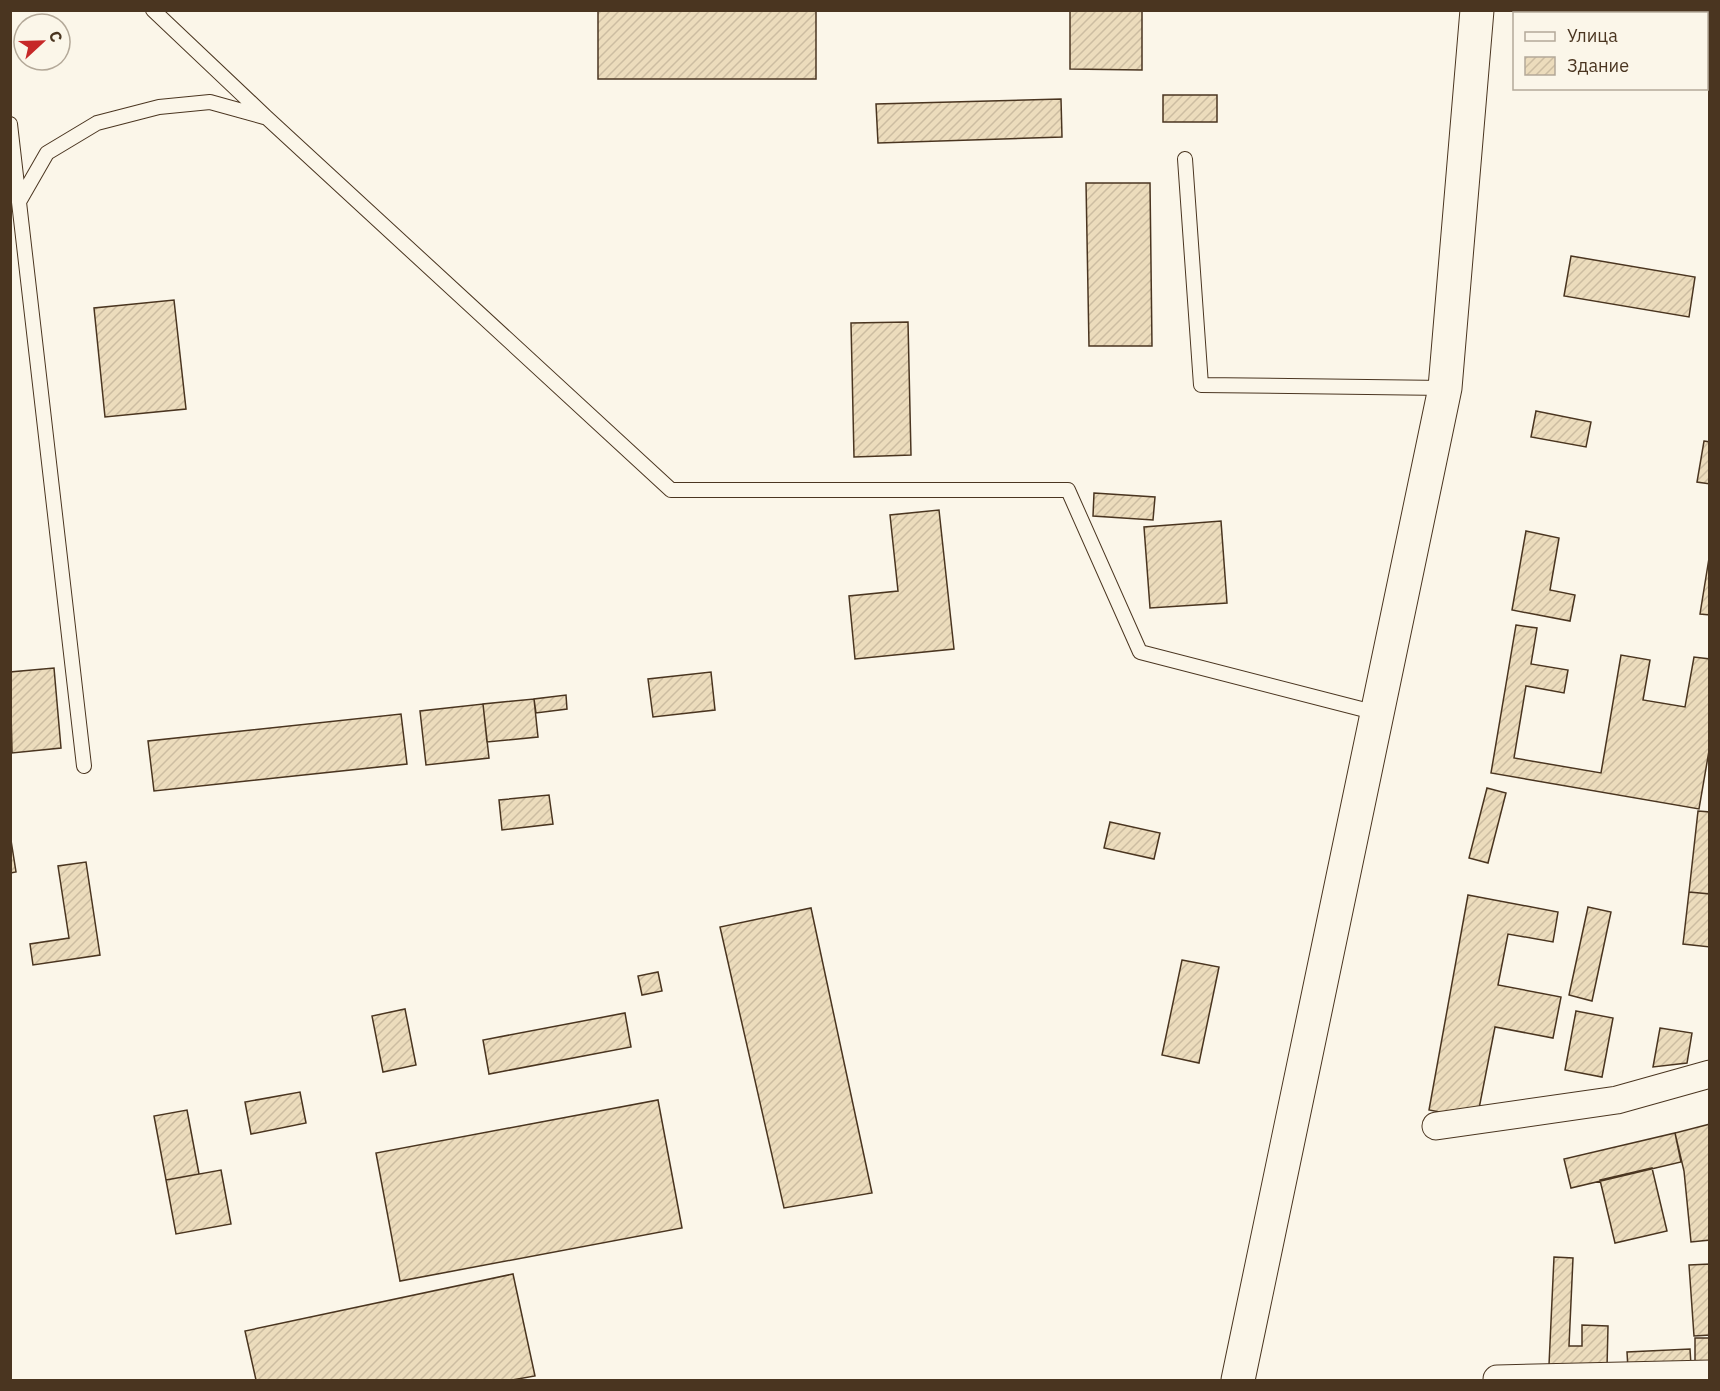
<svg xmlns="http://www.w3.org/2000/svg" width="1720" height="1391" font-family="'IBM Plex Sans',sans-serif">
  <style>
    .building { fill: url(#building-hatch); stroke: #4a3520; stroke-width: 1.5 }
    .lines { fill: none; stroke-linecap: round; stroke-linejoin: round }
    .lane-casing { stroke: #4a3520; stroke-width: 16 }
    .street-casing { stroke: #4a3520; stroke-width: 29 }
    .highway-casing { stroke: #4a3520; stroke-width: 35 }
    .lane { stroke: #fbf6e9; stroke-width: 14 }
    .street { stroke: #fbf6e9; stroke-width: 27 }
    .highway { stroke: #fbf6e9; stroke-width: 33 }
  </style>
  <defs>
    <pattern id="building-hatch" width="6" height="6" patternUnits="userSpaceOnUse" patternTransform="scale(1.5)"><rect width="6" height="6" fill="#ecdcbc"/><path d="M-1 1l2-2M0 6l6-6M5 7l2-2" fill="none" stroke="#ccbda1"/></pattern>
  </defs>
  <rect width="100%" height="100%" fill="#fbf6e9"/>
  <path class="building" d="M598 10H816V79H598Z
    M1070 10H1142V70L1070 69Z
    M1163 95H1217V122H1163Z
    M1061 99 1062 137 878 143 876 104Z
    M1086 183H1150L1152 346H1089Z
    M1571 256 1695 277 1689 317 1564 296Z
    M174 300 186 409 105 417 94 308Z
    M908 322 911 455 854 457 851 323Z
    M1536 411 1591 422 1586 447 1531 437Z
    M1704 441 1710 442V484L1697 482Z
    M1094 493 1155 497 1153 520 1093 516Z
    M939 510 954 649 855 659 849 596 898 591 890 515Z
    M1221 521 1227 603 1150 608 1144 527Z
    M1526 531 1559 538 1550 590 1575 595 1570 621 1512 610Z
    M1710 552V615L1700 614Z
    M1516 625 1537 628 1531 664 1568 670 1564 693 1526 686 1514 758 1601 773 1621 655 1650 660 1643 700 1685 707 1694 657 1710 659V745L1699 809 1491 773Z
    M54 668 61 748 12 753 10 672Z
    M711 672 715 710 653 717 648 679Z
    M566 695 567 709 536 713 534 699Z
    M534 699 538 737 487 742 483 704Z
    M483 704 489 758 426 765 420 711Z
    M401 714 407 764 154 791 148 741Z
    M1487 788 1506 793 1488 863 1469 858Z
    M549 795 553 824 502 830 499 800Z
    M1698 811 1710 812V894L1689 892Z
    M1110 822 1160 833 1154 859 1104 848Z
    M10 834 16 872 10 873Z
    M86 862 100 955 33 965 30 944 69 938 58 866Z
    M1689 892 1710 894V947L1683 944Z
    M1468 895 1558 912 1553 942 1508 934 1498 985 1561 997 1553 1038 1495 1027 1477 1119 1429 1110Z
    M1588 907 1611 912 1592 1001 1569 995Z
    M811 908 872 1193 784 1208 720 927Z
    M1182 960 1219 967 1199 1063 1162 1055Z
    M658 972 662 991 642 995 638 976Z
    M405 1009 416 1065 383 1072 372 1016Z
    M1576 1011 1613 1018 1602 1077 1565 1070Z
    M625 1013 631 1047 489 1074 483 1040Z
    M1660 1028 1692 1033 1687 1063 1653 1067Z
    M300 1092 306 1123 251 1134 245 1102Z
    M658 1100 682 1228 400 1281 376 1153Z
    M187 1110 199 1174 166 1180 154 1116Z
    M1710 1124V1240L1691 1242 1684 1171 1675 1133Z
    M1675 1133 1681 1162 1571 1188 1564 1159Z
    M1652 1168 1667 1231 1615 1243 1600 1180Z
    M221 1170 231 1224 176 1234 166 1180Z
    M1554 1257 1573 1258 1569 1346H1582V1325L1608 1326 1607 1368 1549 1365Z
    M1710 1264V1335L1694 1336 1689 1265Z
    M513 1274 535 1376 512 1380H256L245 1331Z
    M1695 1338H1710V1366H1695Z
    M1690 1349 1691 1366 1628 1369 1627 1352Z"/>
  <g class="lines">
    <defs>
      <path id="lane" d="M153 10 266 117 671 490H1068L1140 652 1377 713
        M10 124 84 766
        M1185 159 1201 385 1445 388
        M20 200 47 153 97 123 159 107 210 102 264 117"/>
      <path id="street" d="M1436 1126 1617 1100 1710 1074
        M1497 1379 1710 1374"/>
      <path id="highway" d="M1238 1380 1445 388 1477 10"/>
    </defs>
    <use href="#lane" class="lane-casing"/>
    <use href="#street" class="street-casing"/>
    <use href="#highway" class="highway-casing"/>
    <use href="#lane" class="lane"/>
    <use href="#street" class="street"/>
    <use href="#highway" class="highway"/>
  </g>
  <rect width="1720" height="1391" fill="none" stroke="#4a3520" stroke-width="24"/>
  <rect x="1513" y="12" width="195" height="78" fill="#fbf6e9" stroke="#b4a999" stroke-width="1.5"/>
  <rect x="1525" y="32" width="30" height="9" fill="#fbf6e9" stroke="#b4a999" stroke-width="1.5"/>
  <text x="1567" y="42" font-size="18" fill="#4a3520">Улица</text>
  <rect x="1525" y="57" width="30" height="18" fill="url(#building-hatch)" stroke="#b4a999" stroke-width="1.5"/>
  <text x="1567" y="72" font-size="18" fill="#4a3520">Здание</text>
  <g transform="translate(42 42) rotate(68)"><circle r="28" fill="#fbf6e9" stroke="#b4a999" stroke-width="1.5"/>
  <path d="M0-4.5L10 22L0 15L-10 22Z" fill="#c62828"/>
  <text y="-9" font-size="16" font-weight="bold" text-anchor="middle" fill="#4a3520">С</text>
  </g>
</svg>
